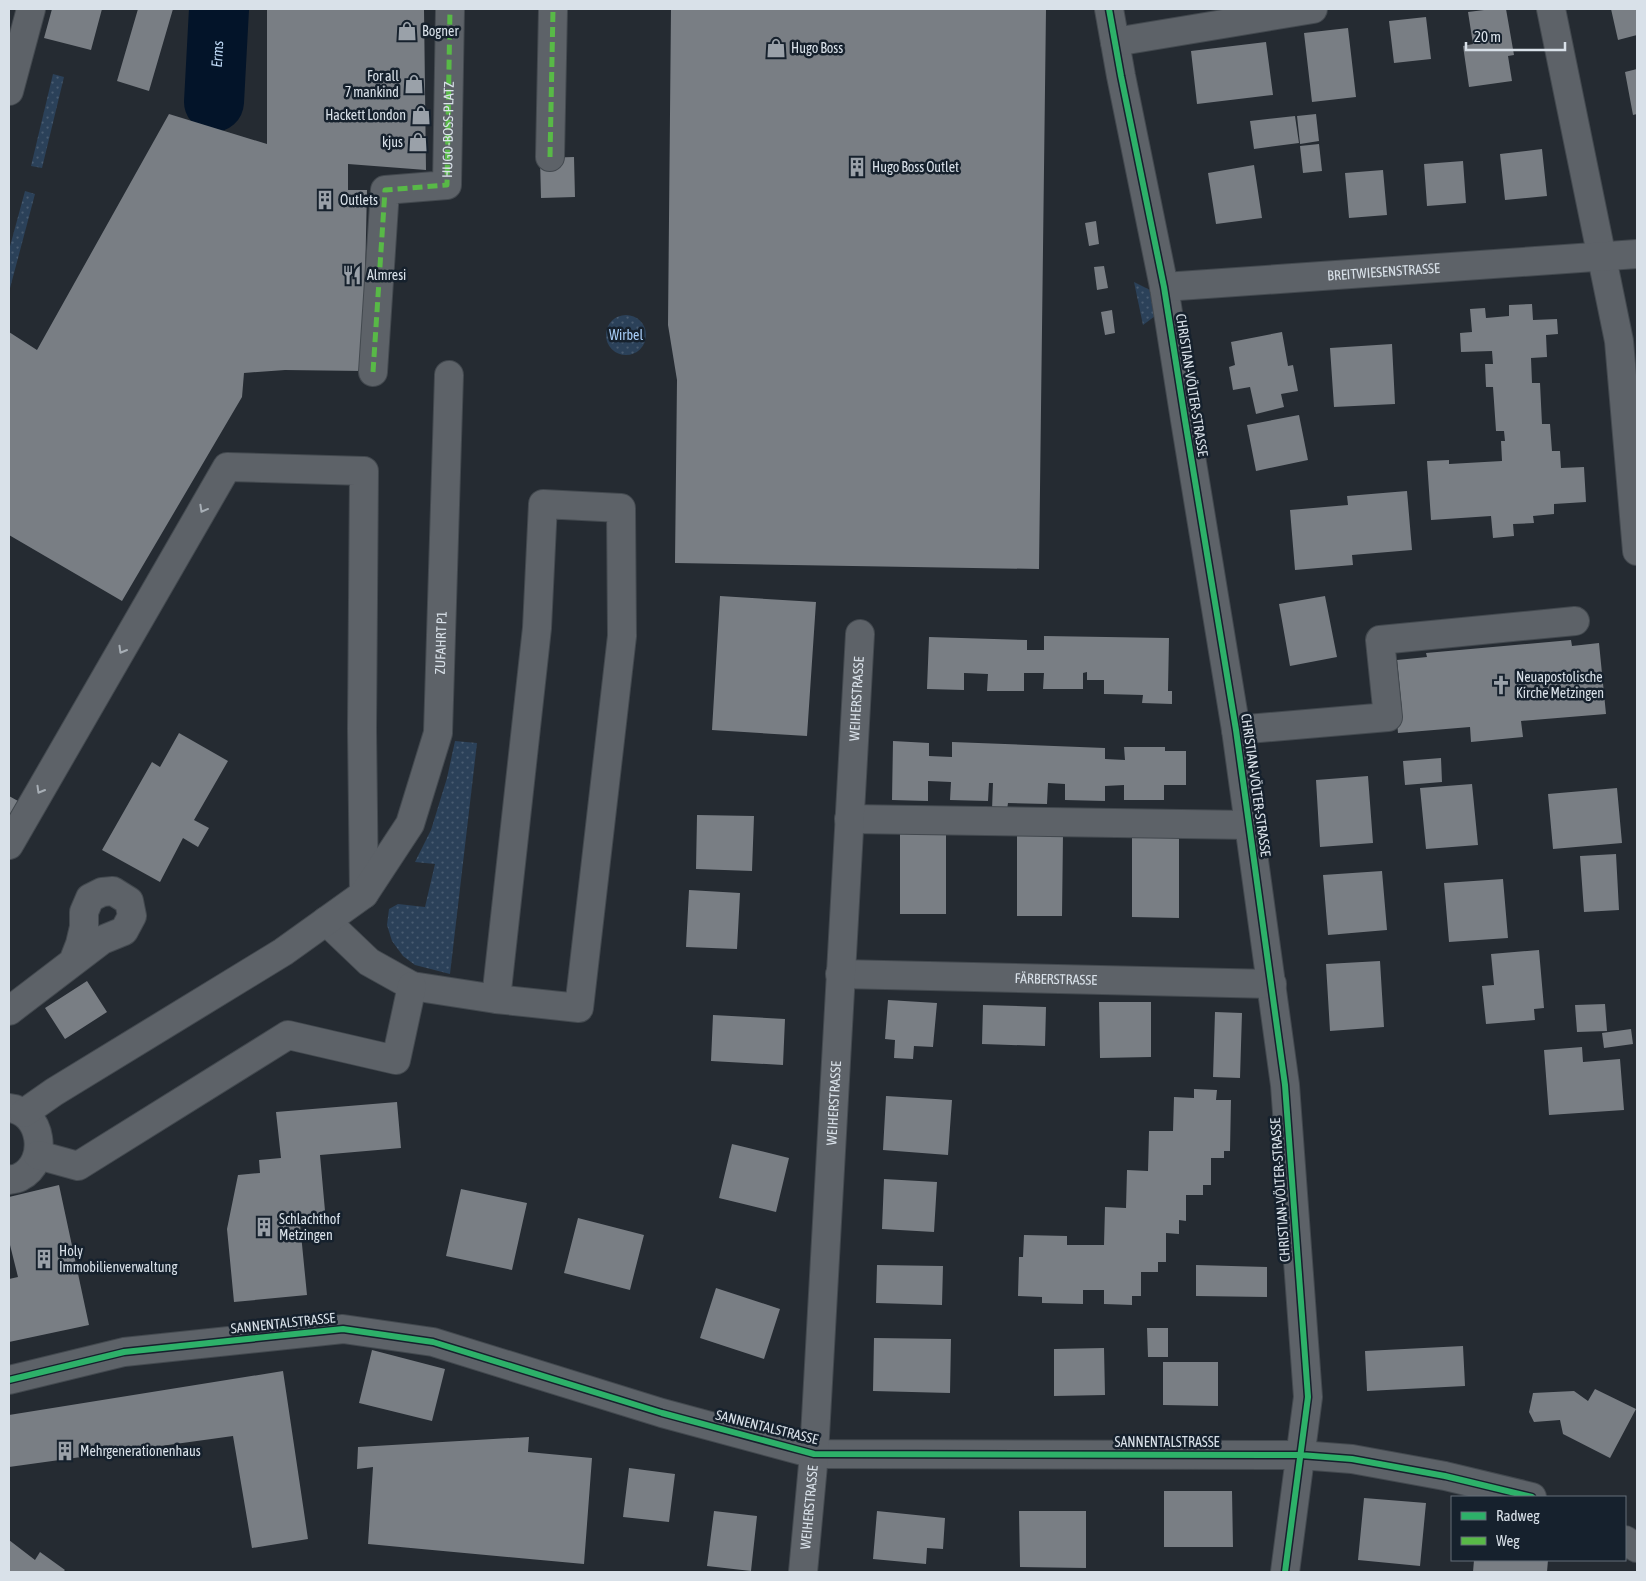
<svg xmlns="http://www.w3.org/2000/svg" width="1646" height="1581" font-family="'Asap Condensed',sans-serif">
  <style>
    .grass { fill: url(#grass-dots) }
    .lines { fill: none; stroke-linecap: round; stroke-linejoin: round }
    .river { stroke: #031429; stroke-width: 60 }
    .building { fill: #797e84 }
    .minor-casing { stroke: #43494f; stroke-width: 30 }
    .minor { stroke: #5d6268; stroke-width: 28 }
    .quiet { stroke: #58b947; stroke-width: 5; stroke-dasharray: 10 5; stroke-linecap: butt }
    .cycleway-casing { stroke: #16212d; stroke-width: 9 }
    .cycleway { stroke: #2db169; stroke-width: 6 }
    .oneway { stroke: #a7aeb5 }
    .labels { text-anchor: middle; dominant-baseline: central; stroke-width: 5; stroke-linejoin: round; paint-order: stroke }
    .poi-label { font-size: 14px; fill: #d9e1e9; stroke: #16212d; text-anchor: start }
    .street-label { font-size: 14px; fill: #d9e1e9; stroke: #16212d }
    .park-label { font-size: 14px; fill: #a7cdf7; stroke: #16212d }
    .water-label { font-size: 15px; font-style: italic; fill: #bed8f4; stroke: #16212d }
  </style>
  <defs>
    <pattern id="grass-dots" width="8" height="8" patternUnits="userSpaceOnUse" patternTransform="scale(1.25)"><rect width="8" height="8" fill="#2b4159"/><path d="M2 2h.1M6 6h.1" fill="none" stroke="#495c71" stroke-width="1.8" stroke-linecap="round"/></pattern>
  </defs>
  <rect width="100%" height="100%" fill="#252b32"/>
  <path class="grass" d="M53 74 64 77 42 168 31 166Z
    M25 191 35 194 9 292V250Z
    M1134 282 1150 290 1155 316 1143 325Z
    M606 335a20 20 0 1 1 40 0a20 20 0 1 1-40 0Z
    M455 741 477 743 450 974 415 965 403 956 392 941 387 925 389 909 398 904 425 907 435 864 415 862 431 830 447 778Z"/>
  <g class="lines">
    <path class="river" id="s1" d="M214 102 219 9"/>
  </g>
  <path class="building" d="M52 9H102L91 50 44 38Z
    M138 9H173L149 91 117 81Z
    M267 9H424L426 170 348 164V190H367L363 371 285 370 244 373 242 397 122 601 9 535V332L37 350 169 114 267 144Z
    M671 9H1046L1039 569 675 563 677 380 668 325Z
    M1492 9H1506L1514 55 1508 56 1512 81 1469 87 1463 46 1473 44 1468 12Z
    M1611 9H1637V35L1618 40Z
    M1426 17 1431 59 1394 63 1389 21Z
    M1348 28 1356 97 1312 102 1304 33Z
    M1266 42 1273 95 1197 104 1191 51Z
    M1637 69V114L1633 115 1625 72Z
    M1316 114 1319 141 1300 144 1297 116Z
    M1295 116 1299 143 1254 149 1250 121Z
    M1319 144 1322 171 1303 173 1300 146Z
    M1542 149 1547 196 1505 200 1500 154Z
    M574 157 575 197 541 198 540 158Z
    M1463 161 1466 203 1427 206 1424 164Z
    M1254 165 1262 218 1216 224 1208 173Z
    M1383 170 1387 215 1349 218 1345 173Z
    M1096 221 1099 244 1089 246 1085 223Z
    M1104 266 1108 288 1097 290 1094 267Z
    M1532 304 1533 320 1557 319 1558 334 1546 335 1547 357 1531 358 1532 383H1540L1542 424H1550L1552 451H1560L1561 468 1584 467 1586 502 1554 504V514L1533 516 1534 523 1513 524 1514 536 1493 538 1491 516 1431 520 1427 461 1449 460V464L1502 461 1501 441H1505L1504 431H1496L1493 387H1486L1485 364H1493L1492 351 1461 352 1460 333 1472 332 1470 309 1485 308 1486 318 1509 316V305Z
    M1112 310 1115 333 1105 335 1101 312Z
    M1282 332 1288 366 1293 365 1298 391 1281 394 1284 407 1256 414 1250 387 1233 390 1229 367 1235 365 1231 342Z
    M1392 344 1395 404 1334 407 1330 348Z
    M1299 415 1308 460 1256 471 1247 425Z
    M1407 491 1412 550 1352 555 1353 565 1295 570 1290 510 1348 505 1347 496Z
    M720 596 816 602 807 736 712 730Z
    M1325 596 1337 657 1290 666 1279 604Z
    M1044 636 1169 638 1168 691H1172V704L1142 703 1143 695 1104 694V680H1087V672L1083 673V689H1043L1044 673H1024V691H987L988 674 964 673V690L927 689 929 637 1027 640V650H1044Z
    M1571 640 1572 646 1599 643 1606 714 1521 721 1523 737 1471 742 1470 727 1398 733 1396 711 1402 710 1397 660 1427 657 1426 653Z
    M179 733 228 761 194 820 209 828 198 847 183 838 160 882 102 850 152 762 160 767Z
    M893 741 929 743V756L952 757V742L1105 748V759L1125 760 1124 747H1165V751H1186V785H1164V800H1124V785L1105 786V801L1065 800V784L1048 783 1047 804 1008 803 1007 810H992L993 783H989L988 801 950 800 951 782 928 781V801L892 800Z
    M1441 758 1442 782 1405 785 1403 761Z
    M1368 776 1373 843 1320 847 1316 780Z
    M1472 784 1478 845 1426 849 1420 788Z
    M1617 788 1622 843 1553 849 1548 794Z
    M9 796 18 801 9 816Z
    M697 815 754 816 752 871 696 869Z
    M900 831H946V914H900Z
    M1017 833 1063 834 1062 916H1017Z
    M1132 837H1179V918L1132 917Z
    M1616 854 1619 910 1584 912 1580 856Z
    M1382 871 1387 930 1328 935 1323 875Z
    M1503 879 1508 938 1449 942 1444 883Z
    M689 890 740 893 737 949 686 947Z
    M1539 950 1544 1008 1534 1009 1535 1020 1486 1024 1482 986 1494 985 1491 954Z
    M1380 961 1384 1027 1330 1031 1326 964Z
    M87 981 107 1012 65 1039 45 1008Z
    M888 1000 937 1003 933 1047 914 1046 913 1059 894 1058 895 1040 885 1039Z
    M1099 1002H1151V1057L1100 1058Z
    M1605 1004 1607 1031 1577 1032 1575 1005Z
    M983 1005 1046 1007 1045 1046 982 1044Z
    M1215 1012 1242 1013 1240 1078 1213 1077Z
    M713 1015 785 1019 783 1065 711 1061Z
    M1631 1029 1633 1044 1604 1048 1602 1033Z
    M1582 1047 1583 1062 1620 1059 1624 1110 1549 1115 1544 1050Z
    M1194 1089 1217 1090 1216 1100H1231L1230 1151H1224V1158H1211V1185H1203V1195H1186V1221L1179 1220V1234L1166 1233V1262H1158V1272H1141V1296H1132V1305L1104 1304V1290H1083V1304L1042 1303V1297L1018 1296 1019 1257H1023L1024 1235 1067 1236V1245H1104L1105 1207 1126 1208 1127 1170 1148 1171 1149 1131H1173L1174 1097 1194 1098Z
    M886 1096 952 1100 948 1155 883 1150Z
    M397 1102 401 1148 320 1155 326 1222 300 1224 307 1295 234 1302 227 1229 238 1175 260 1173 259 1160 281 1158 276 1112Z
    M732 1144 789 1158 776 1212 719 1198Z
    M884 1179 937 1182 934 1232 882 1229Z
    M59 1185 89 1325 9 1342V1279L18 1277 9 1241V1197Z
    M461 1189 527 1203 512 1270 446 1256Z
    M578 1218 644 1235 630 1290 564 1273Z
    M877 1265 943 1266 942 1305 876 1303Z
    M1196 1265 1267 1267V1297L1196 1296Z
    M716 1288 780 1309 764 1359 700 1338Z
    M1147 1328H1168V1357H1148Z
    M874 1338 951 1339 950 1393 873 1391Z
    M1463 1346 1465 1386 1367 1391 1365 1351Z
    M1104 1348 1105 1395 1054 1396V1349Z
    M372 1350 445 1369 432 1421 359 1403Z
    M1163 1362H1218V1406L1163 1405Z
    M283 1371 308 1539 252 1548 233 1436 9 1467V1415Z
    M1595 1389 1636 1409 1610 1458 1563 1434 1560 1420 1534 1422 1529 1412 1533 1393 1574 1391 1588 1401Z
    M529 1437 528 1452 592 1458 584 1564 368 1544 373 1467 357 1469 358 1447Z
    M629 1468 675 1474 669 1522 623 1517Z
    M1164 1491H1232L1233 1547H1164Z
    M1364 1498 1426 1503 1420 1566 1358 1560Z
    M714 1511 757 1516 751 1571 707 1566Z
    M877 1511 945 1518 943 1549 927 1548 926 1564 873 1559Z
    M1019 1511H1086V1568L1020 1567Z
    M9 1540 35 1560 40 1552 65 1570 63 1572H9Z
    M1474 1560H1548L1547 1572H1473Z"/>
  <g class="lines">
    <defs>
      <g id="minor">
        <path d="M1109 9 1121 76 1164 287 1185 420 1236 730 1285 1085 1308 1397 1285 1572"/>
        <path d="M1551 9 1619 341 1637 551"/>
        <path d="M1115 42 1313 9"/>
        <path d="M9 91 31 9"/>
        <path d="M550 157 553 9"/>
        <path id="s2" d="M1164 287 1637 254"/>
        <path d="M373 372 385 190 447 185 450 9"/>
        <path d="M1236 730 1388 717 1380 640 1575 621"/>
        <path d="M849 819 1249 825"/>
        <path d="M9 845 227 467 364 471 362 729 364 894"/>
        <path d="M326 921 369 962 412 986 496 999 579 1008 622 636 621 508 543 504 537 628 496 999"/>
        <path id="s3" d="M840 974 1272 984"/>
        <path d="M9 1011 102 940 124 931 132 916 129 901 113 891 102 892 90 898 84 912V927L80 944 73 962"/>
        <path d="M9 1108C42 1111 50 1162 20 1177 17 1179 12 1179 9 1180"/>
        <path id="s4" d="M24 1113 54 1092 283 952 364 894 410 824 438 733 449 375"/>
        <path d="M38 1155 78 1166 288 1035 396 1060 412 986"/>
        <path d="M9 1380 124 1352 343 1329 433 1342 662 1413 814 1454 1300 1455 1352 1459 1445 1476 1532 1497"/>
        <path d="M1625 1540 1637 1548"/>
        <path id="s5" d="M803 1572 814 1454 860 634"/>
      </g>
    </defs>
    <use href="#minor" class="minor-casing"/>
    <use href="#minor" class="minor"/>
    <g class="quiet">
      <path d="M550 157 553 9"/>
      <path id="s6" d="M373 372 385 190 447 185 450 9"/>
    </g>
    <defs>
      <path id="cycleway" d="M1109 9 1121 76 1164 287 1185 420 1236 730 1285 1085 1308 1397 1285 1572
        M9 1380 124 1352 343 1329 433 1342 662 1413 814 1454 1300 1455 1352 1459 1445 1476 1532 1497"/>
    </defs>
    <use href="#cycleway" class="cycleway-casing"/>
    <use href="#cycleway" class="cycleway"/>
  </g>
  <defs><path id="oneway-chevron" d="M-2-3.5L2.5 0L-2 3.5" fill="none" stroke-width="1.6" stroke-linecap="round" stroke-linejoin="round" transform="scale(1.25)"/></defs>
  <g class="oneway">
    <use href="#oneway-chevron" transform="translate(203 509) rotate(119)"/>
    <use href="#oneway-chevron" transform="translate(122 650) rotate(120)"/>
    <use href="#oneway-chevron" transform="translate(40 790) rotate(120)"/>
  </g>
  <defs>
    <symbol id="shop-bare" viewBox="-9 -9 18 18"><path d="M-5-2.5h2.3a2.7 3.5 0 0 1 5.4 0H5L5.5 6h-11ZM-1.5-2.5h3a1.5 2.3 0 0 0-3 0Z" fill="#9aa1a9" stroke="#16212d" stroke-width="2.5" paint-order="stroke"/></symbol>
    <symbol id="building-bare" viewBox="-9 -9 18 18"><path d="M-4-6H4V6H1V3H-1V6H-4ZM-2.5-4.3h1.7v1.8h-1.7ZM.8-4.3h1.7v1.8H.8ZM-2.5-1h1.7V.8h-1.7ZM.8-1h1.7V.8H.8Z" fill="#9aa1a9" stroke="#16212d" stroke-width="2.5" paint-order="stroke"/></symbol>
    <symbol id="restaurant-bare" viewBox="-9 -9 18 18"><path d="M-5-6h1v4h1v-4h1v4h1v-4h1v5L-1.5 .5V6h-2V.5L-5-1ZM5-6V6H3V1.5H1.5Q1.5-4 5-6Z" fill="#9aa1a9" stroke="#16212d" stroke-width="2.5" paint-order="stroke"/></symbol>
    <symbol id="church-bare" viewBox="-9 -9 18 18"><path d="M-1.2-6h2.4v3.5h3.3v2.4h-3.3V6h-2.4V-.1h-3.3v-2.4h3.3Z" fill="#9aa1a9" stroke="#16212d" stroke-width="2.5" paint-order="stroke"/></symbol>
  </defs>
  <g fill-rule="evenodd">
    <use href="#shop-bare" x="393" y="17" width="28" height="28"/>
    <use href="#shop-bare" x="762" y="34" width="28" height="28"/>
    <use href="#shop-bare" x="400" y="70" width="28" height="28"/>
    <use href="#shop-bare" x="407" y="101" width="28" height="28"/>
    <use href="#shop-bare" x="404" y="128" width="28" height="28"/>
    <use href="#building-bare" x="843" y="153" width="28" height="28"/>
    <use href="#building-bare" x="311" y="186" width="28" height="28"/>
    <use href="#restaurant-bare" x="338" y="261" width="28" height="28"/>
    <use href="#church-bare" x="1487" y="671" width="28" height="28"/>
    <use href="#building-bare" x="250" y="1213" width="28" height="28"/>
    <use href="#building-bare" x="30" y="1245" width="28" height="28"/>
    <use href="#building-bare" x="51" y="1437" width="28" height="28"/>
  </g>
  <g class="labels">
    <g class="poi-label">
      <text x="422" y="31">Bogner</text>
      <text x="791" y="48">Hugo Boss</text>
      <text x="399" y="76" text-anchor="end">For all<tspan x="399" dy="16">7 mankind</tspan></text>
      <text x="406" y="115" text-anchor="end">Hackett London</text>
      <text x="403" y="142" text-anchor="end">kjus</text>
      <text x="872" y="167">Hugo Boss Outlet</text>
      <text x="340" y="200">Outlets</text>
      <text x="367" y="275">Almresi</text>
      <text x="1516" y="677">Neuapostolische<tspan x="1516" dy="16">Kirche Metzingen</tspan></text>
      <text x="279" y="1219">Schlachthof<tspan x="279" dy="16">Metzingen</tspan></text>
      <text x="59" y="1251">Holy<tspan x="59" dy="16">Immobilienverwaltung</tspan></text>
      <text x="80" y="1451">Mehrgenerationenhaus</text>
    </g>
    <g class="street-label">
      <text stroke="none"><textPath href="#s6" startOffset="300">HUGO-BOSS-PLATZ</textPath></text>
      <text stroke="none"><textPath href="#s2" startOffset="220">BREITWIESENSTRASSE</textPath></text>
      <text transform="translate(1192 385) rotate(81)">CHRISTIAN-VÖLTER-STRASSE</text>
      <text stroke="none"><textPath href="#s4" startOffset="674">ZUFAHRT P1</textPath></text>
      <text stroke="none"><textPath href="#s5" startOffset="875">WEIHERSTRASSE</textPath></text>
      <text transform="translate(1256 785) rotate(82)">CHRISTIAN-VÖLTER-STRASSE</text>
      <text stroke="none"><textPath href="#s3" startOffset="216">FÄRBERSTRASSE</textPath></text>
      <text stroke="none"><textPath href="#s5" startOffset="470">WEIHERSTRASSE</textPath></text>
      <text transform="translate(1280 1190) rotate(-94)">CHRISTIAN-VÖLTER-STRASSE</text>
      <text transform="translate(283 1323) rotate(-6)">SANNENTALSTRASSE</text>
      <text transform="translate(767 1427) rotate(14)">SANNENTALSTRASSE</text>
      <text x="1167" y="1442">SANNENTALSTRASSE</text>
      <text stroke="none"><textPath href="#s5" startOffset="65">WEIHERSTRASSE</textPath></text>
    </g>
    <g class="park-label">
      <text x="626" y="335">Wirbel</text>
    </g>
    <g class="water-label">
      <text stroke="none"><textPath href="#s1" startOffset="48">Erms</textPath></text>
    </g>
  </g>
  <rect width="1646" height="1581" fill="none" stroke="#d9e1e9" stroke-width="20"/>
  <rect x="1451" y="1496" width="175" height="65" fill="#16212d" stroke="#646e78"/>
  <rect x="1461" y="1512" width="25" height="8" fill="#2db169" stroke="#646e78"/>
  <text x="1496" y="1521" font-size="15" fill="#d9e1e9">Radweg</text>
  <rect x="1461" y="1537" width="25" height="8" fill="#58b947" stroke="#646e78"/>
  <text x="1496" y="1546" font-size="15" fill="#d9e1e9">Weg</text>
  <path d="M1466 42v8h99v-8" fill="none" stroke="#d9e1e9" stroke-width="2.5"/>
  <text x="1474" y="42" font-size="15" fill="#d9e1e9" stroke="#16212d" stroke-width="4" paint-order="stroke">20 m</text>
</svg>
